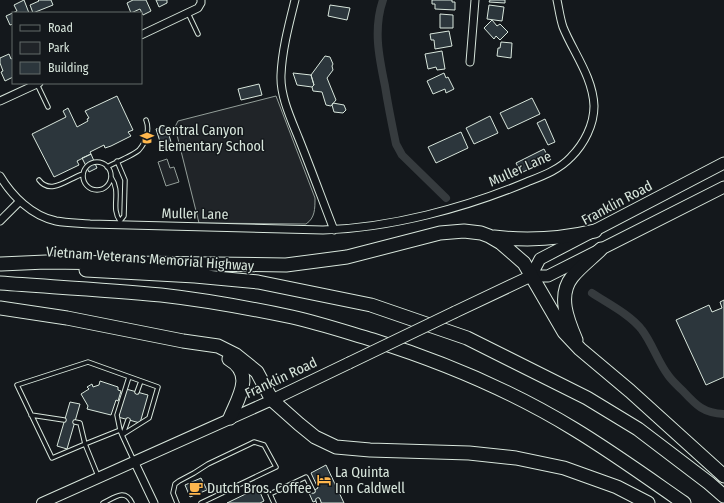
<svg xmlns="http://www.w3.org/2000/svg" width="724" height="503" font-family="'Fira Sans Condensed',sans-serif">
  <style>
    .green { fill: #202428; stroke: #939e99 }
    .lines { fill: none; stroke-linecap: round; stroke-linejoin: round }
    .canal { stroke: #363b3e; stroke-width: 8 }
    .building { fill: #2c363c; stroke: #d8e6dc }
    .lane-casing { stroke: #d8e6dc; stroke-width: 5.5 }
    .street-casing { stroke: #d8e6dc; stroke-width: 9 }
    .secondary-casing { stroke: #d8e6dc; stroke-width: 12 }
    .primary-casing { stroke: #d8e6dc; stroke-width: 13 }
    .highway-casing { stroke: #d8e6dc; stroke-width: 15 }
    .lane { stroke: #14181c; stroke-width: 3.5 }
    .street { stroke: #14181c; stroke-width: 7 }
    .secondary { stroke: #14181c; stroke-width: 10 }
    .primary { stroke: #14181c; stroke-width: 11 }
    .highway { stroke: #14181c; stroke-width: 13 }
    .primary-bridge-casing { stroke: #d8e6dc; stroke-width: 13; stroke-linecap: butt }
    .primary-bridge { stroke: #14181c; stroke-width: 11 }
    .labels { text-anchor: middle; dominant-baseline: central; stroke-width: 3; stroke-linejoin: round; paint-order: stroke }
    .poi-label { font-size: 14px; fill: #d8e6dc; stroke: #14181c; text-anchor: start }
    .street-label { font-size: 14px; fill: #d8e6dc; stroke: #14181c }
  </style>
  <rect width="100%" height="100%" fill="#14181c"/>
  <path class="green" d="M276 96 315 198C315 209 315 218 306 224L199 223 175 127 178 121Z
    M167 159 170 168 174 167 179 182 166 186 158 162Z"/>
  <g class="lines">
    <path class="canal" d="M383 0C373 29 379 57 385 86 388 105 392 125 396 144L402 155 446 198
      M592 293C607 303 631 315 642 330 652 343 658 362 668 375 672 381 678 386 683 391 696 405 703 413 724 414"/>
  </g>
  <path class="building" d="M24 0 29 13H13V24L10 25 6 16 17 11 14 5Z
    M38 0H51L53 5 33 13 30 5 39 1Z
    M133 0H146L151 11 143 15 140 9 131 13 127 3Z
    M156 0H167V3L159 7Z
    M432 0H452V2H455V10L435 9V4H432Z
    M490 0H505V3L489 2Z
    M330 5 350 8 347 20 328 16Z
    M489 5 504 7 502 21 487 19Z
    M440 14 453 15V28H440Z
    M492 20 497 26 500 24 508 32 500 40 496 36 494 39 484 28Z
    M449 31 452 46 435 49 434 40H431L430 34Z
    M501 42 512 43 511 58 497 56 498 48H500Z
    M442 51 445 69 437 70 436 67 428 69 425 54Z
    M9 54 11 59 13 58V77L5 81 1 72 3 71 0 63V58Z
    M325 56 330 57 333 64 332 66 333 70 327 78 336 100 331 106 326 105 322 92 313 91 312 87 314 85 311 75Z
    M293 73 311 75 314 85 312 87 297 85Z
    M444 73 446 78 448 77 454 89 446 93 445 89 433 94 427 81Z
    M259 84 262 95 241 100 238 89Z
    M117 96 133 130 128 132 131 136 111 146 105 148 104 145 90 152 91 154 77 161 79 165 54 177 32 134 66 117 63 111 68 108 77 127 88 121 87 119 89 118 85 111Z
    M532 98 540 114 508 129 500 113Z
    M333 103 344 105 346 110 343 113 334 112 332 105Z
    M490 116 498 133 474 144 466 128Z
    M545 119 555 142 548 145 537 123Z
    M166 126 172 145 162 148 156 129Z
    M461 132 468 148 436 163 428 147Z
    M544 149 549 159 521 173 516 163Z
    M91 154 97 168 89 172 82 158Z
    M724 300V377L706 385 676 320 709 305 712 312 722 308 720 302Z
    M100 381 118 387V390L121 391 118 401 116 400 111 415 87 409 88 406 81 394 89 389 87 387 92 384 93 387 99 385Z
    M126 389 148 395 140 423 118 417Z
    M70 402 80 404 67 449 57 446Z
    M326 465 344 503H320L318 500 313 502 309 493 318 488 311 473Z
    M201 478 207 490 190 497 185 485Z
    M258 488 264 501 260 503H227Z"/>
  <g class="lines">
    <defs>
      <path id="lane" d="M188 13 198 34
        M37 84 48 107
        M83 176a14 14 0 1 1 28 0a14 14 0 1 1-28 0Z
        M107 167C114 163 134 155 139 150 146 142 150 130 146 120
        M111 177C122 193 110 207 120 221L124 216 125 180 117 161
        M39 180C51 196 69 178 83 174
        M137 392 141 381
        M31 415 64 420
        M75 422 80 423 85 444 120 430 122 435
        M120 430 117 415 129 377
        M123 434 128 420
        M98 476 85 444 52 458 17 385 88 362 158 387 149 418 122 435 134 461
        M318 500 319 503
        M103 503C114 498 125 488 132 503
        M177 503 173 493 175 484 179 481 194 473 208 464 250 444 254 442 264 445 276 467 201 503
        M274 503 270 494 306 477 313 491"/>
      <path id="street" d="M295 0C289 24 282 50 281 75 280 96 291 119 299 139 311 169 322 199 334 230
        M141 35 198 8 201 3V0
        M470 62 475 0
        M0 101 39 83
        M0 176C12 196 32 216 56 221 67 223 79 223 90 224L323 230C390 228 465 208 527 182 542 176 559 170 571 157 584 144 594 125 594 106 593 77 573 52 563 27 560 18 559 9 557 0
        M0 221 20 201
        M134 461 154 503"/>
      <path id="secondary" d="M42 503 272 400"/>
      <path id="primary" d="M531 276 540 259 724 163
        M455 312 531 276H548L724 187
        M272 400 349 363"/>
      <path id="highway" d="M494 237C529 241 561 239 595 231
        M1 264 46 262 286 265 347 257 440 233 464 231 481 233 489 236 501 243 524 263 564 332 580 349 630 391 724 476
        M86 270 195 276 258 282 371 305 467 338 587 398 638 429 709 483 724 496
        M0 283C54 287 108 290 161 295 205 300 249 308 292 317 319 323 346 332 373 340 443 362 512 391 574 429 612 452 648 478 684 503
        M0 308 67 318 183 341 218 346 236 355 257 372 272 400 299 424 315 437 336 447 370 450 469 453 516 458 564 468 617 487 648 503
        M576 340C568 321 557 296 572 277 580 267 592 258 601 249
        M229 359C255 374 238 398 230 418"/>
    </defs>
    <use href="#lane" class="lane-casing"/>
    <use href="#street" class="street-casing"/>
    <use href="#secondary" class="secondary-casing"/>
    <use href="#primary" class="primary-casing"/>
    <use href="#highway" class="highway-casing"/>
    <use href="#lane" class="lane"/>
    <use href="#street" class="street"/>
    <use href="#secondary" class="secondary"/>
    <use href="#primary" class="primary"/>
    <use href="#highway" class="highway"/>
    <defs>
      <path id="primary-bridge" d="M349 363 455 312"/>
    </defs>
    <use href="#primary-bridge" class="primary-bridge-casing"/>
    <use href="#primary-bridge" class="primary-bridge"/>
  </g>
  <defs>
    <symbol id="school-bare" viewBox="-9 -9 18 18"><path d="M0-5L7-2L0 1L-7-2ZM-4 1L0 2.5L4 1V4Q0 6-4 4Z" fill="#ffb74d" stroke="#14181c" stroke-width="2.5" paint-order="stroke"/></symbol>
    <symbol id="hotel-bare" viewBox="-9 -9 18 18"><path d="M-6-4.5h1.5V1H6V5H4.5V3h-9V5H-6ZM-4 0a1.8 1.8 0 1 1 3.6 0ZM.5 0V-2.5h3Q6-2.5 6 0Z" fill="#ffb74d" stroke="#14181c" stroke-width="2.5" paint-order="stroke"/></symbol>
    <symbol id="cafe-bare" viewBox="-9 -9 18 18"><path d="M-5.5-4.5H6V0H3Q3 3.5 0 3.5H-2.5Q-5.5 3.5-5.5 0ZM3-3.2v2h1.7v-2ZM-6 4.5H4V6H-6Z" fill="#ffb74d" stroke="#14181c" stroke-width="2.5" paint-order="stroke"/></symbol>
  </defs>
  <g fill-rule="evenodd">
    <use href="#school-bare" x="137" y="128" width="20" height="20"/>
    <use href="#hotel-bare" x="314" y="470" width="20" height="20"/>
    <use href="#cafe-bare" x="186" y="478" width="20" height="20"/>
  </g>
  <g class="labels">
    <g class="poi-label">
      <text x="158" y="130">Central Canyon<tspan x="158" dy="16">Elementary School</tspan></text>
      <text x="335" y="472">La Quinta<tspan x="335" dy="16">Inn Caldwell</tspan></text>
      <text x="207" y="488">Dutch Bros. Coffee</text>
    </g>
    <g class="street-label">
      <text transform="translate(520 169) rotate(-24)">Muller Lane</text>
      <text transform="translate(617 203) rotate(-28)">Franklin Road</text>
      <text transform="translate(195 214) rotate(1)">Muller Lane</text>
      <text transform="translate(150 259) rotate(4)">Vietnam Veterans Memorial Highway</text>
      <text transform="translate(281 378) rotate(-25)">Franklin Road</text>
    </g>
  </g>
  <rect x="12" y="12" width="130" height="72" fill="#14181c" stroke="#626a69"/>
  <rect x="20" y="25" width="20" height="6" fill="#14181c" stroke="#626a69"/>
  <text x="48" y="32" font-size="12" fill="#d8e6dc">Road</text>
  <rect x="20" y="42" width="20" height="12" fill="#202428" stroke="#626a69"/>
  <text x="48" y="52" font-size="12" fill="#d8e6dc">Park</text>
  <rect x="20" y="62" width="20" height="12" fill="#2c363c" stroke="#626a69"/>
  <text x="48" y="72" font-size="12" fill="#d8e6dc">Building</text>
</svg>
